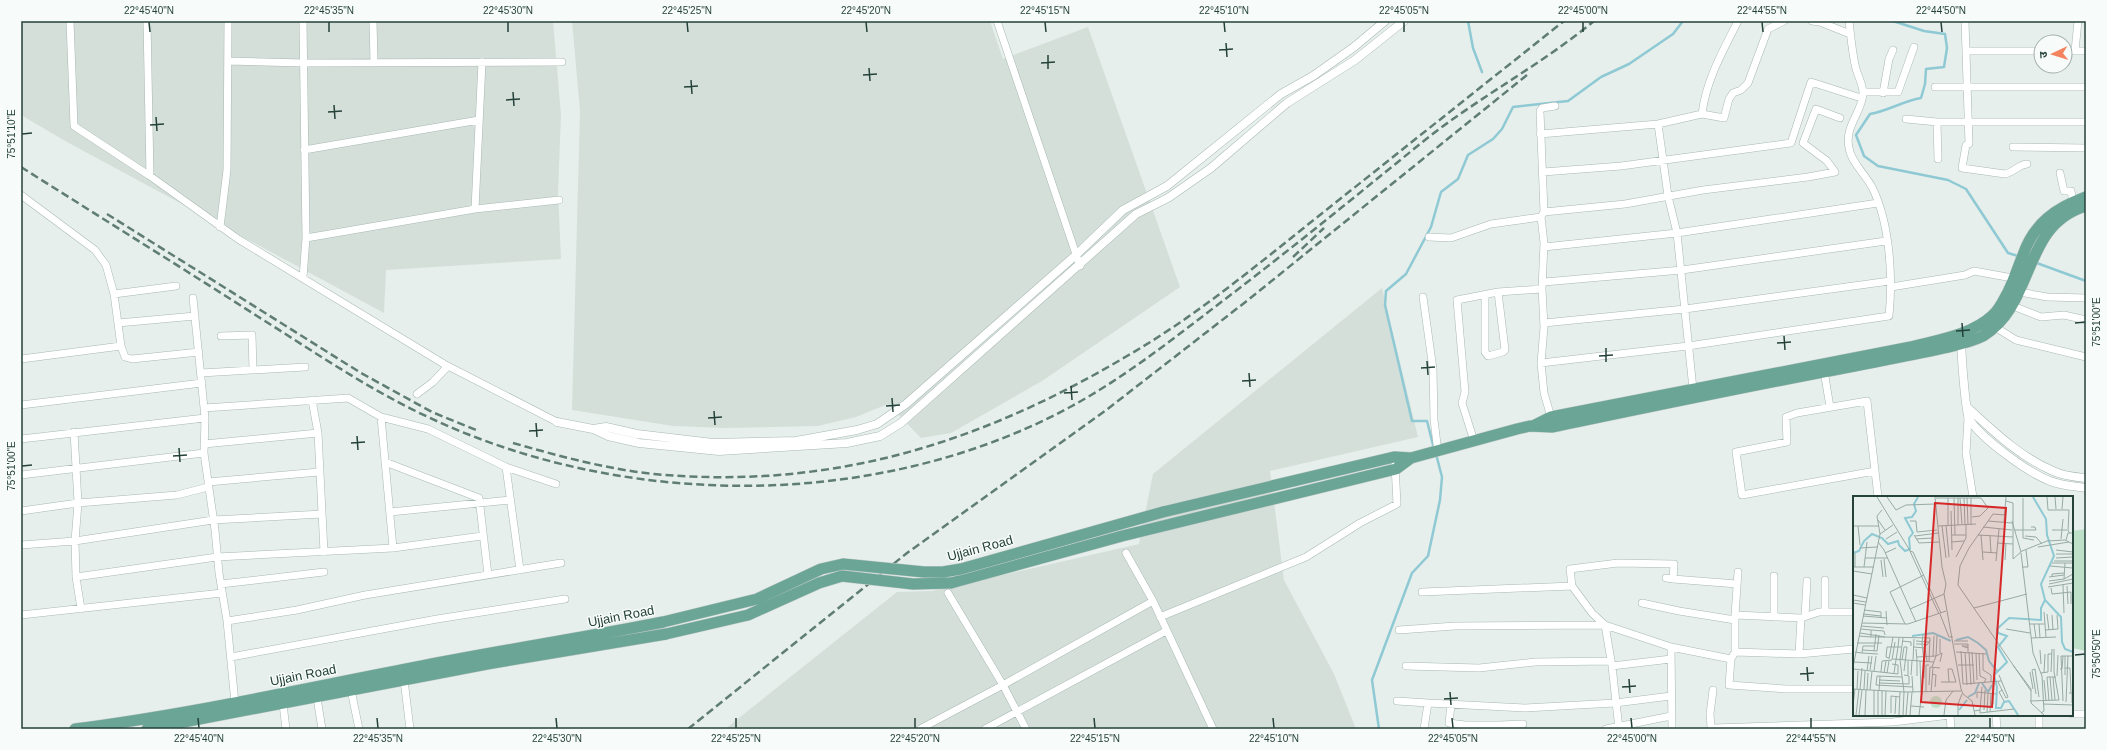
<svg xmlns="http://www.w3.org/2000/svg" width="2107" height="750" font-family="Arial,'Noto Sans Devanagari',sans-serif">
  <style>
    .built { fill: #d4dfda }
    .green { fill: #bfe0c8 }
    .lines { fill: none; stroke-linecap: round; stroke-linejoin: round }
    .stream { stroke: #8ec9d4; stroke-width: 2.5 }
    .minor-casing { stroke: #a8b8b2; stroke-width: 8 }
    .tertiary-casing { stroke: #a8b8b2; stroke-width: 9 }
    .primary-casing { stroke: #c2cac8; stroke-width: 12 }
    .minor { stroke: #fff; stroke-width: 7 }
    .tertiary { stroke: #fff; stroke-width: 8 }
    .primary { stroke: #6aa596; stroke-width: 11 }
    .rail { stroke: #5f7d75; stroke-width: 2.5; stroke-dasharray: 8 4; stroke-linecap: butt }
    .primary-bridge-casing { stroke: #c2cac8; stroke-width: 12; stroke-linecap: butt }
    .primary-bridge { stroke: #6aa596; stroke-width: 11 }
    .ticks { fill: none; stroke: #24423a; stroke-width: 1.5 }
    .labels { text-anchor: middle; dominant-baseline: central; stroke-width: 3; stroke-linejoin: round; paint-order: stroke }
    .street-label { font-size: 13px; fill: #24423a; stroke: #f7fbf9 }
    .inset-river { fill: none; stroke: #8ec9d4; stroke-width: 2 }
    .inset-road { fill: none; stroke: #98aaa4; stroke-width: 1 }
    .view { fill: #d62828; fill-opacity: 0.15; stroke: #d62828; stroke-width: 2 }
    .inset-edge { fill: none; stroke: #24423a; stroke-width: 2 }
    .neatline { fill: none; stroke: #24423a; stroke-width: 1.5 }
    .ticks-label { font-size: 10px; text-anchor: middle; fill: #24423a }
  </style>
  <rect width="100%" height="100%" fill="#e6efeb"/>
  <path class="built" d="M21 21H553L561 115 558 192 561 259 386 270 384 313 67 142 21 115Z
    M572 21H990L1003 59 1088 27 1180 287 1042 381 951 433 921 438 888 404 856 417 818 426 725 428 673 426 572 410 580 111Z
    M1382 288 1418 437 1270 471 1284 580 1334 674 1356 729H725L897 592 932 591 1139 544 1153 474Z"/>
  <path class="green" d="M2086 529V651L2072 648V531Z"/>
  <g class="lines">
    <path class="stream" d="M1468 21 1473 48 1482 72
      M1893 21 1924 31 1945 34 1947 48 1944 67 1926 69 1925 84 1921 98C1903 101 1888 111 1870 114L1856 135 1864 156 1878 166 1948 180 1966 189 2008 253 2018 256
      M2034 262 2086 281
      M1434 449 1427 421H1412L1385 305 1386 291 1406 274 1431 227 1441 192 1458 179 1468 155 1493 139 1502 129 1513 107 1568 101 1601 77 1629 64 1673 34 1683 21
      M1379 729 1372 680 1412 573 1428 556 1440 500 1442 477 1436 454"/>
    <defs>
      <path id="minor" d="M70 21 74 126 150 176 238 239 444 364 557 422
        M147 21 150 176
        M303 21 306 238 303 278
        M373 21 374 62
        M997 21 1080 266
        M1812 21 1820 22 1850 34
        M1965 21 1969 144 1966 145 1962 168 2005 174C2014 172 2018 165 2027 164
        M1967 51H2041
        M2065 51H2086
        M2075 51 2078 21
        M228 61 304 63 562 62
        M1935 87H2086
        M1863 92H1898L1914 47
        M1883 93 1889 59 1893 50
        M1702 114C1706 80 1723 51 1738 21
        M1906 119 1937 122H2086
        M1937 122 1938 159
        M1658 124 1668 196 1677 233 1693 389
        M1540 134 1658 124 1702 114 1724 118 1729 99 1733 93 1741 90 1748 83 1768 29 1784 21
        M2013 147 2086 148
        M304 150 479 120
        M1543 172 1621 166 1791 143 1811 82 1861 98
        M2060 173 2064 191H2071L2073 202
        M21 195 95 250 106 265 114 294 121 346 125 357 132 359 199 352
        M475 209 482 62
        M1544 212 1625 204 1703 190 1808 177 1835 172 1827 161 1803 143 1816 109 1840 118
        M220 227 227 170 228 21
        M1429 237 1451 238 1491 224 1541 217
        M306 238 475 209 559 200
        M1544 247 1677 233 1878 203
        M1544 282 1682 270 1886 241
        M1891 287 1965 275 1974 271 2018 279
        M2020 292 2047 297 2086 298
        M114 294 176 286
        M1485 295V352L1488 356 1503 352 1505 350 1498 292
        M1423 297 1433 369 1434 420 1438 452
        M193 298 205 418 204 453 215 530 219 573 227 621 235 703
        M2013 306 2041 317 2064 315 2086 320
        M118 323 195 316
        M1544 323 1685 309 1890 281
        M1995 327 2016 340 2086 357
        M221 336 252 335 253 370
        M21 359 121 346
        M1541 363 1688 346 1889 316C1893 277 1890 223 1872 187 1865 174 1851 162 1849 148 1844 126 1863 111 1863 93 1863 85 1858 76 1856 69 1852 53 1851 37 1849 21
        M1824 371 1830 407
        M201 373 305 367
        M417 394 433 382 448 366
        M312 400 318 433 324 552
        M21 405 202 383
        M204 408 348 398 381 417 428 429 506 467 556 484
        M381 417 393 548
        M1551 417 1544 393 1541 363 1544 327 1542 289 1544 243 1541 217 1544 212 1540 111 1542 108 1555 106
        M1968 418 1966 453 1973 497
        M74 432 78 503 75 541 76 577 81 609
        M21 439 205 418
        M1474 441 1462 403 1465 392 1457 300 1498 292 1542 289
        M204 444 318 433
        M385 462 479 498 488 575
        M506 467 520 570
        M1875 471 1742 495 1736 452 1787 442 1786 417 1797 413 1867 401 1878 497
        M21 475 204 453
        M208 482 319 472
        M21 511 78 503 177 495 208 487
        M390 512 511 500
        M21 545 75 541 213 520 322 514
        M1126 553 1153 601 1213 729
        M1738 572 1735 615V652L1731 659 1729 685 1786 689H1854
        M76 577 217 557 393 548 482 536
        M1666 578 1673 579 1674 564 1618 563 1570 569 1572 586 1592 613 1605 625 1671 647 1731 659
        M1673 579 1737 584
        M1825 580V612
        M221 584 324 572
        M1422 592 1572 586
        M948 593 1003 685 1026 729
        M1642 603 1679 611 1735 620
        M21 615 222 593
        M1735 615 1801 618
        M1805 616 1807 581
        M1160 617 1306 557 1360 523 1397 504 1395 465
        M1774 617V576
        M227 621 297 610 365 595 561 563
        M1399 630 1455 626 1605 625 1612 666 1619 729
        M1671 647 1672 729
        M1735 652 1799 654 1854 649
        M1799 654 1801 618 1819 612H1854
        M231 657 437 619 565 599
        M1406 666 1479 668 1535 662 1611 661
        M1612 666 1671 659
        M404 680 410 729
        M351 690 359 729
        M1713 690 1710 714 1711 727 1714 728 1893 722 1950 715
        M317 698 322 729
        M1397 701 1428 703
        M283 704 286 729
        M1451 705 1449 723 1465 725H1499V729
        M2072 714H2086
        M1950 715 1951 729
        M1996 715 1997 729
        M2039 715V729
        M1499 725 1523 724
        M920 729 1003 685 1153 601
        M985 729 1166 631
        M1424 729 1428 703 1525 708 1615 703 1671 696
        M1606 729 1671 716"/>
      <path id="tertiary" d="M1962 340C1960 347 1966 414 1969 419 1982 439 2027 472 2050 481 2062 486 2074 486 2086 488
        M1967 407C1993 431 2020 457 2053 471 2063 476 2075 477 2086 478
        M557 422 593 429 608 436 639 443 719 451 847 443 880 436 901 423 1136 214 1168 198 1211 168 1287 103 1355 60 1404 21
        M593 429 606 427 637 434 713 443 796 441 857 430 877 424 906 404 1076 255 1123 210 1167 186 1281 94 1313 76 1354 47 1385 21"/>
      <path id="primary" d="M1535 425 1551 417 1911 347C1938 340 1972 335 1993 315 2000 309 2004 299 2008 292 2014 280 2018 267 2023 255 2034 223 2056 208 2086 197
        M1163 512 1394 457 1411 458
        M951 583 1122 536 1396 469 1411 458 1517 429 1530 426 1552 427C1648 407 1743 387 1839 369 1874 362 1909 356 1944 348 1956 345 1972 342 1983 336 2036 304 2021 225 2086 206
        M75 729C192 714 307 688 422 666 502 650 583 638 663 622
        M147 729 487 664 666 634"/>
    </defs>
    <use href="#minor" class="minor-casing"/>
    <use href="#tertiary" class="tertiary-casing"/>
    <use href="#primary" class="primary-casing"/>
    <use href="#minor" class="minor"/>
    <use href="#tertiary" class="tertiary"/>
    <use href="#primary" class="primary"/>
    <path class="rail" d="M21 167C100 217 179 266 257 316 313 351 368 389 428 417 625 510 879 511 1072 406 1125 377 1173 339 1220 303 1290 250 1357 195 1425 140 1479 97 1541 65 1594 21
      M107 214 361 373 432 412 476 430
      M1293 257 1324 228
      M513 443C559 456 606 469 654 474 829 490 977 445 1127 356 1200 314 1264 259 1330 207 1408 145 1486 83 1564 21
      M688 729 907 553 1105 411 1248 300 1527 75"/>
    <defs>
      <path id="primary-bridge" d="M663 622 757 599 821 569 843 564 924 572H943L961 569 1163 512
        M666 634 748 615 819 583 842 576 913 584 951 583"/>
    </defs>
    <use href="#primary-bridge" class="primary-bridge-casing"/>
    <use href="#primary-bridge" class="primary-bridge"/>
  </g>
  <path class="ticks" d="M149 22 150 32M329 22V32M508 22V32M687 22 688 32M866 22 867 32M1045 22 1046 32M1224 22 1225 32M1404 22V32M1583 22V32M1762 22 1763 32M1941 22 1942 32M1226 43 1227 57M1219 50 1233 49M1048 55V69M1041 63 1055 62M869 68 870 81M863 75 877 74M691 80 692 94M684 87 698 86M513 92 514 106M506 100 520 99M334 105 335 119M328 112 342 111M156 117 157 131M150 125 164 124M22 134 32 133M1962 323 1963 337M2075 323 2085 322M1956 331 1970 330M1784 336 1785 350M1777 343 1791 342M1606 348V362M1599 356 1613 355M1427 361 1428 375M1421 368 1435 367M1249 373 1250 387M1242 381 1256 380M1071 386 1072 400M1064 393 1078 392M892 398 893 412M886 406 900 405M714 411 715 425M708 418 722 417M536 423 537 437M529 431 543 430M357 436 358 450M351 443 365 442M179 448 180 462M173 456 187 455M22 466 32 465M2075 655 2085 654M1807 667 1808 681M1800 674 1814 673M1629 679 1630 693M1622 687 1636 686M1450 692 1451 705M1444 699 1458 698M198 718 199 728M377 718 378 728M556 718 557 728M736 718V728M915 718V728M1094 718 1095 728M1273 718 1274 728M1452 718 1453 728M1631 718 1632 728M1811 718V728M1990 718V728"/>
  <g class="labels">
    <g class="street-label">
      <text transform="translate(980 548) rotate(-15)">Ujjain Road</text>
      <text transform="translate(621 616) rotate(-11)">Ujjain Road</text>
      <text transform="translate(303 675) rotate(-11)">Ujjain Road</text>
    </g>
  </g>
  <g transform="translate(1853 496)">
    <rect width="220" height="220" fill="#e6efeb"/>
    <path d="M77 206a6 6 0 1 1 12 0a6 6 0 1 1-12 0Z" fill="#bfe0c8"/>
    <path class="inset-river" d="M180 1 193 23 194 39 201 60 188 88 192 104 208 121 209 146 212 153 220 156M0 57 6 55 11 45 19 38 29 42 35 48 45 45 46 49 52 55 57 53 56 42 60 37 52 22 59 21 63 15 61 8 65 1M59 140 80 137 98 145M103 144 115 141 125 147 133 154 136 165 144 175M129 187 135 196 139 189M115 201 122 197 126 187M106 214 114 204M165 219 156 205 151 206 148 212H143L144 191 141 179 154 166 145 151 154 140 145 137 144 133 156 122 188 124V112L192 104"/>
    <path class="inset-road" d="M24 1 56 53 86 118M34 1 43 14 53 9 82 8M82 1 89 71 93 88 91 98 108 193 110 198 119 205 122 219M194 1 195 14H216L215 35 217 37M202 1 203 13M83 2H128L135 12 127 20 119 21M95 2V29M101 2 102 39M105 2V29M107 2 109 28M111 2 112 29M114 2 115 29M118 2V29M170 2V42L181 44M153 5 160 7V63M209 13 210 1M98 15 99 54M152 19 140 18 116 52 107 70 105 89 178 195M25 24 32 34M57 25H63L64 36 84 34M135 25 159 27M159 25 168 56M151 26 153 1M93 29 96 61M0 30H26M5 30 7 49M85 30 123 28M89 30 93 62M130 31 159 34M162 34H183L182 31H178M199 34H214M27 38 24 20 29 14M61 39 66 47 86 46M99 39H113M125 39 160 41M128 39 130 64M62 40 85 37M137 40 138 57M172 40 183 41 189 48M33 43 44 36M63 43 79 42M208 43 210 23M213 44 215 37H220M25 46 31 54 63 126M98 46 111 45M144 47 160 48M185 51 216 46M7 52 24 51M203 54 220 56M57 55 60 56 88 117M130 56 144 57M2 57V71M32 57 43 52M168 57 180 157 189 180 191 215 188 217M203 58H220M103 61 113 42V29M12 62H35M203 62 220 61M31 63 33 81M160 63 169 55 194 45 212 44 220 48M28 64 30 81M152 64 153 47M143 65 146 33M201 65H220M199 67H220M197 70 220 72M0 71H21M11 71 14 46M169 71H175L173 54M0 75 19 78M196 81 211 79M199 81V78L211 77M211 83 212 67M196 85 211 83 220 78M196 88 220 83M210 89 211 117M214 90 215 108M195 91 220 87M198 92 199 98 218 96V108M0 99 14 102M0 104 13 106M0 107 12 109M121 112 174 98M57 113 91 98M11 114 28 116V122M33 115 34 129M191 116 193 141M10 118 28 120M87 118 96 141H100M194 118 196 134M199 119 200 134M10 120 34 122M9 127 55 128 93 115M52 128 37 96 71 79M176 128H192M181 128 183 142M186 128 187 142M8 130 31 132M153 133 177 137M18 134 31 135 32 139M192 134 205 133 204 119M7 137 32 141 77 142 76 165M70 138 69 148 74 149 77 144M6 140 18 141V134L8 133M18 141H32M50 142 47 164 51 196M178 142 203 141M49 145 58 146V150M63 145 75 146M101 145H115M4 147H29M63 148H69L71 165M101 148H115V156M61 151 72 152 74 165M115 152 109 150H115M63 153 64 165M201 153V176L206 204M10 154 24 155 26 139M187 154 188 168M21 155 23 138M108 155 110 188 148 185M2 156 9 157 10 150H21M103 156 133 158M112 156 114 189M116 156 118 189M119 156 121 188M9 157 25 158M87 157V143M123 157 124 184M126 157 127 180 133 183 131 187M130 157V174L138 179V186M80 160 81 140M64 161 83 160 84 140M36 162 33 161 34 151H45L46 142M36 163 40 141M40 163 81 166M39 164 42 146M49 164 51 151H54L51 175M60 165 61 143M67 165 68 196M1 166 19 167M105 169H121M160 169 178 193V207L191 219M0 171 27 38 40 29M79 171 83 160 89 157 87 166M212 172H217L218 197M0 173 45 178V169L39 168M182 173 186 201M182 173 179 174 183 198M207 173H209L210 160M17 174 19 160M14 175 16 160M21 175 23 160M28 176 29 165 39 164M177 176 180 193M198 176 199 153M31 177 33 165M34 177 36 165M41 177 45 151H48M188 177 195 176V158H199M191 177 192 158M79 178 83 179 82 191M51 179 56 180V188M55 179V165M58 179 59 165M212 179V160M59 180 60 196M64 180V165M204 180 205 159M49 181 24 180 23 189 60 191M197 181 199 204M200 181 202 204M71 182V167M26 184 47 185M191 184 193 205M88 186H103L99 173H95L96 186M140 186V208M145 186 153 202 155 201 146 179M26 187 56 188M76 189 77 171 87 172M0 193 52 196 108 195M4 193 5 175M7 193 9 172M11 193 12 175M14 194 15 177M17 194 19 175M149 194 146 196 151 205M26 195 27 180M73 196V169H76M78 196 80 172M216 197H219V207M124 202V196L143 198M177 205 206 204M196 205 194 181H203M210 205 208 160H220M213 206 215 160M190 208 220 209M0 210 2 193M58 210 71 211M127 214 129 191M131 214 132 194M121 215 127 214V217L161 213M134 216 135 198M137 216 138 198M38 217V200L47 201M42 218 43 201M3 219 6 193M6 219 9 194M12 219 13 194M21 219V194M25 219V195M29 219V195M32 219 33 195M46 219 47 196M50 219 51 196M53 219 55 196M57 219 59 196M66 219 69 196M91 219 93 204 100 195M105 219V208L109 198"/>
    <path class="view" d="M82 7 153 12 139 211 68 206Z"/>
    <rect width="220" height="220" class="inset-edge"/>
  </g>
  <rect width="2107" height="750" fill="none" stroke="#f7fbf9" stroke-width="44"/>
  <g transform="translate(2053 54) rotate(266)"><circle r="19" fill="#f7fbf9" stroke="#a3b1ad"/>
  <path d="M0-3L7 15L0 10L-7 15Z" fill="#f4845f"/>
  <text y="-6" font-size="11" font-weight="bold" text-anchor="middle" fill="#24423a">उ</text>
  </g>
  <rect x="22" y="22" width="2063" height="706" class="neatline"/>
  <g class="ticks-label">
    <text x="149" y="14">22°45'40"N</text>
    <text x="329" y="14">22°45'35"N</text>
    <text x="508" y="14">22°45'30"N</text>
    <text x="687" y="14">22°45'25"N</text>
    <text x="866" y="14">22°45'20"N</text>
    <text x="1045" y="14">22°45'15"N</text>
    <text x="1224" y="14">22°45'10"N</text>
    <text x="1404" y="14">22°45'05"N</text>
    <text x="1583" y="14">22°45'00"N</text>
    <text x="1762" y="14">22°44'55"N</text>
    <text x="1941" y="14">22°44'50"N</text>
    <text transform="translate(11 134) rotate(-90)" y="4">75°51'10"E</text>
    <text transform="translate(2096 322) rotate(-90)" y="4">75°51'00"E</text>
    <text transform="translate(11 466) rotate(-90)" y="4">75°51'00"E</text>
    <text transform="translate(2096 654) rotate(-90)" y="4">75°50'50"E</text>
    <text x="199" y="742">22°45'40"N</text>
    <text x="378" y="742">22°45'35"N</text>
    <text x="557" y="742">22°45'30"N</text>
    <text x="736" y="742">22°45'25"N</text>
    <text x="915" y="742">22°45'20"N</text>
    <text x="1095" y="742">22°45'15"N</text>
    <text x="1274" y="742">22°45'10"N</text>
    <text x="1453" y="742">22°45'05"N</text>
    <text x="1632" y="742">22°45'00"N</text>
    <text x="1811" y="742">22°44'55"N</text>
    <text x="1990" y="742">22°44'50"N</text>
  </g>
</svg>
